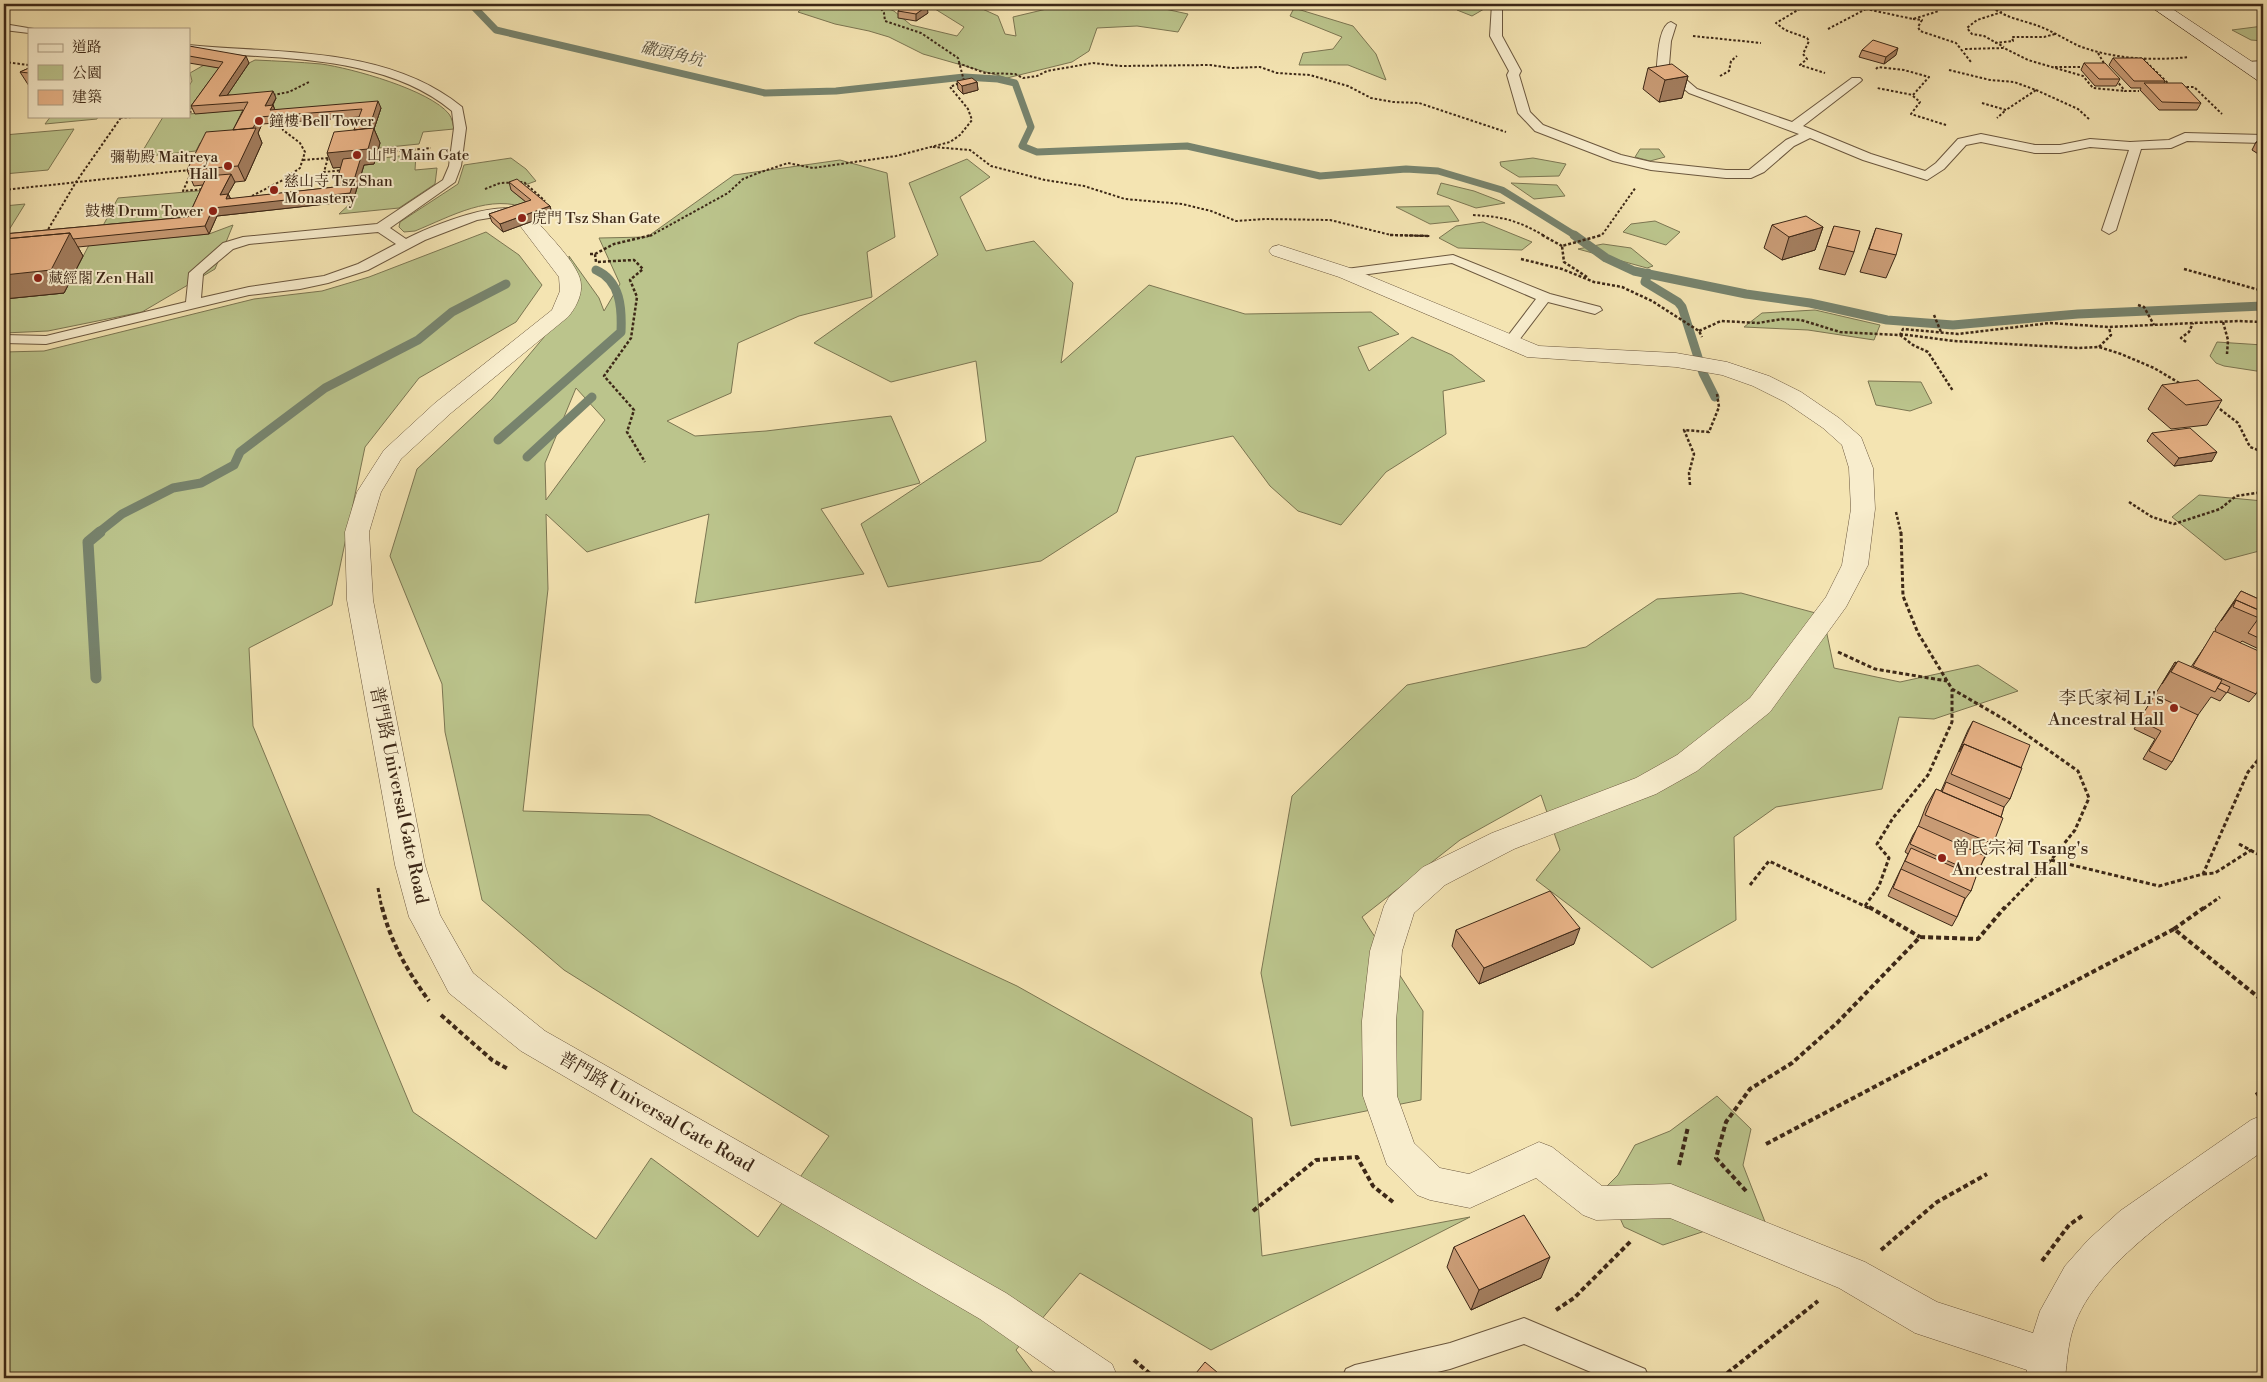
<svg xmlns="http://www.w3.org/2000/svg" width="2267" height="1382" font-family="'Libre Bodoni','Noto Serif TC',serif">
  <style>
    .green { fill: #bbc48c; stroke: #7c7652; fill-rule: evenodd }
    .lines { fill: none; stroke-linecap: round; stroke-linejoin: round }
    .stream-far2 { stroke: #77836d; stroke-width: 7 }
    .stream-far1 { stroke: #77836d; stroke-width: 9 }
    .stream { stroke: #77836d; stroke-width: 11 }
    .lane-casing { stroke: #6b573e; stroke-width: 2 }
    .street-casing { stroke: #6b573e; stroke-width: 1 }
    .secondary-casing { stroke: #3d2817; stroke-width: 1 }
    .path-far3 { stroke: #3d2817; stroke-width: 2; stroke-dasharray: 2.5 2; stroke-linecap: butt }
    .path-far2 { stroke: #3d2817; stroke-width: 2.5; stroke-dasharray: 3 2; stroke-linecap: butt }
    .path-far1 { stroke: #3d2817; stroke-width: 3; stroke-dasharray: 4 2.5; stroke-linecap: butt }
    .path { stroke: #3d2817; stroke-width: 4; stroke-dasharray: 5 3; stroke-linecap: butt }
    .lane { fill: #f8edcd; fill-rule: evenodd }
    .street { fill: #f8edcd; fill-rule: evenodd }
    .secondary { fill: #f8edcd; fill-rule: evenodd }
    .wall { fill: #c89b75; stroke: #3d2817; fill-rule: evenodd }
    .shaded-wall { fill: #a37e5f; stroke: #3d2817 }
    .building { fill: #e9b488; stroke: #3d2817 }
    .poi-dot { fill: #8f2418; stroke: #f8edcd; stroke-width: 2 }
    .labels { text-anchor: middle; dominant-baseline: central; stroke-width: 4; stroke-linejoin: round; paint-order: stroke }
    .far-poi-label { font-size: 15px; fill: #3d2817; stroke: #f8edcd; text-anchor: start }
    .far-water-label { font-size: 16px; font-style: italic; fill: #554e3b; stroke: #f8edcd }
    .poi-label { font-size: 18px; fill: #3d2817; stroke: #f8edcd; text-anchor: end }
    .street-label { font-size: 18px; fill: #3d2817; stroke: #f8edcd }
  </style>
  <rect width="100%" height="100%" fill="#f4e4b2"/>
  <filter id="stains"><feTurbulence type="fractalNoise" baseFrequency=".004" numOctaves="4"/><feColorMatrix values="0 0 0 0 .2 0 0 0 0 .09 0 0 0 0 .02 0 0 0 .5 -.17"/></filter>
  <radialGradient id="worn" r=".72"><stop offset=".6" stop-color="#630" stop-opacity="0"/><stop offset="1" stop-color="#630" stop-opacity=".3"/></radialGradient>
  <path class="green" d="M807 4H876L894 11 911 25 957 36 964 27 927 4H987L978 7 998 16 1005 34 1016 36 1013 17 1055 7 1060 4H1142L1188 14 1178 32 1137 26 1097 28 1089 51 1072 62 1007 78 923 54 889 37 869 31 835 24 798 12Z
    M1464 4H1486L1484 9 1472 16 1457 10Z
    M1294 8 1353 26 1376 54 1386 80 1348 65H1299L1303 53 1333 49 1342 37 1290 16Z
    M2263 26V41L2251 40 2232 30Z
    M255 60C277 61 299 62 321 64 351 68 430 90 449 114 452 118 453 124 454 129L423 132 419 144 379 148 369 144 381 108 268 113 276 98 222 103 249 63Z
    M204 65 226 69 199 108 189 109V86L192 81 190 73Z
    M251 109 236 139 200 143 196 151 139 157 163 117 189 116V114Z
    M51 116H98L97 119 45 124Z
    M74 129 48 170 4 174V135Z
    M1640 149H1659L1665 157 1650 161 1635 157Z
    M416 154 415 170 437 168 435 184 399 208 339 214 353 201 364 165 375 159Z
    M511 158 526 169 536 181 511 190 533 208 529 209C490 193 452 216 415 231L404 232 399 227 400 222 458 184 464 165Z
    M1533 158 1566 164 1559 176 1519 177 1501 166 1500 162Z
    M967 159 990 177 960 197 986 251 1034 241 1073 283 1061 363 1149 285 1245 314 1371 312 1399 334 1358 347 1369 371 1412 337 1452 355 1485 381 1443 391 1446 434 1386 472 1341 525 1298 511 1270 486 1233 436 1136 457 1117 512 1041 561 888 587 861 524 986 441 976 361 891 382 814 343 938 255 909 183Z
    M840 160 887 173 895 237 867 252 872 297 799 316 738 343 731 393 667 421 695 436 766 431 891 416 920 483 821 509 864 574 695 603 709 514 587 552 546 514 548 589 523 811 649 815 1017 986 1252 1118 1262 1256 1470 1217 1211 1350 1080 1273 1016 1350 1037 1378H4V352L44 351 254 299 322 291 369 277 486 232 519 255 542 285 516 322 419 378 365 447 332 605 249 648 253 726 413 1112 596 1239 651 1158 758 1237 829 1136 564 970 482 900 445 732 442 684 390 556 417 469 492 399 576 299 569 256 599 298 604 311 620 284 599 238 647 237 734 175ZM576 388 605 420 546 500 545 463Z
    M1441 183 1474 191 1505 203 1476 208 1437 194Z
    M1511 183 1557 185 1565 196 1534 199Z
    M208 190 192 225 99 233 118 198Z
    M25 204 4 238V206Z
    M1449 206 1459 221 1430 224 1396 207Z
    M1655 221 1680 232 1666 245 1623 232 1631 224Z
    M1483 222 1532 242 1522 250 1458 248 1439 238 1456 226Z
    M233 225 215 269 142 312 48 331 4 333V299L64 293 89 245 209 234Z
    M1603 244 1631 248 1653 266 1647 268 1578 249Z
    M1815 310 1880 325 1874 340 1808 330 1744 327 1762 313Z
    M2217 342 2263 345V372L2224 366 2216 363 2210 356Z
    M1868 381 1921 382 1932 403 1910 411 1876 405Z
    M2199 495 2263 501V550L2225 560 2172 517Z
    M1741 593 1823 615 1834 668 1900 682 1978 665 2018 691 1934 719 1899 717 1882 789 1776 807 1734 837 1736 920 1652 968 1536 880 1560 850 1541 795 1460 840 1362 917 1423 1011 1421 1100 1291 1126 1261 973 1292 796 1407 685 1586 647 1657 599Z
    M1717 1096 1751 1129 1743 1165 1767 1227 1714 1228 1663 1245 1624 1227 1606 1187 1618 1175 1635 1145 1670 1131Z"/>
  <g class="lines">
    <path class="stream-far2" d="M471 4 496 30 765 93 836 91 964 77 998 79 1015 83 1031 127 1022 146 1037 152 1187 146 1320 176 1406 169 1438 171 1502 190 1576 236"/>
    <path class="stream-far1" d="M1574 235 1606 258 1634 271 1746 294 1810 303 1887 320 1953 325 2078 314 2263 306
      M1648 273 1645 282 1678 302 1682 307 1703 373 1715 397
      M498 440 621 332C622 309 621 281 596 270
      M527 457 592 397
      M98 533 122 514 173 488 201 483 234 465 240 452 325 388 418 340 452 312 506 284"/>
    <path class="stream" d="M96 678 88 542 100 532"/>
    <defs>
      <path id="lane" d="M1492 4H1502V36L1521 71 1519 75 1530 112 1543 125 1621 155 1651 162 1726 170H1749L1786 140 1799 134 1689 93 1659 68 1657 66C1658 55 1659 25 1671 22L1676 25 1671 41 1669 65 1697 89 1792 122 1852 78H1860L1862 80 1860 82 1803 126 1871 154 1925 171 1936 163 1958 139 1981 134 2035 145H2060L2090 139 2130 142 2169 140 2185 133 2263 135V143L2187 141 2171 148 2141 149 2116 230 2109 234 2102 230 2129 150 2090 147 2060 153H2035L1981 142 1966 145 1944 169 1927 180 1863 160 1810 138 1794 146 1764 172 1751 178H1726L1651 170 1613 161 1535 131 1518 113 1507 75 1509 71 1490 36Z
        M4 24 34 29H29V33L4 30Z
        M189 45C280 54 387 46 462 107L466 128 461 166 455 182 390 228 406 239C427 228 509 193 526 216L519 220 513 217H495L477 220 425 240 368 270 328 283 300 289 249 295 46 344 4 343V335L46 336 186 302 189 273 223 243 243 237 377 224 443 180 449 166 454 128 452 111C382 53 276 60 189 51ZM378 232 396 244 358 264 324 276 249 287 201 298 203 274 233 249 249 244Z
        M2263 61V67L2247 68 2241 65 2247 62Z
        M1453 255 1550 294 1600 307 1602 310 1595 314 1548 302 1516 344 1511 345 1504 341 1536 299 1452 263 1346 277 1339 273 1346 269Z
        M1524 1318 1645 1369 1649 1378H1605L1524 1344 1450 1369 1412 1378H1342L1346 1369 1355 1365 1450 1343Z"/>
      <path id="street" d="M528 217 535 219C547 234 581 266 581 285 582 296 575 309 568 317L451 413 401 459 381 492 369 532 373 600 425 865 440 915 473 973 545 1031 1006 1293 1112 1364 1118 1378H1064L980 1319 521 1051 449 993 414 926 409 917 395 865 347 600 345 532 357 492 384 450 435 403 552 310 560 291 559 277 518 223 521 219Z
        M1279 245 1353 269 1539 346 1676 353 1727 362 1769 376 1801 392 1839 418 1861 437 1873 468 1875 509 1868 565 1846 607 1770 712 1697 771 1656 794 1514 849 1445 885 1414 913 1402 951 1396 1021 1397 1096 1414 1143 1440 1168 1469 1174 1539 1142 1552 1147 1602 1186 1671 1184 1865 1262 1937 1302 2033 1333 2040 1311 2065 1266 2088 1240 2120 1211 2251 1120 2263 1115V1151C2205 1193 2095 1258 2073 1329 2068 1344 2067 1362 2065 1378H2025L2027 1370 1915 1333 1839 1288 1670 1218 1596 1220 1583 1215 1536 1178 1470 1208 1430 1200 1417 1195 1387 1165 1363 1096 1362 1021 1370 951 1384 906 1389 897 1423 867 1492 833 1636 778 1677 755 1750 698 1826 597 1842 565 1851 509 1849 468 1842 445 1823 428 1785 402 1753 386 1722 375 1676 367 1527 357 1339 277 1272 255 1269 251 1272 247Z"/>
      <path id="secondary" d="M2147 4H2165L2263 69V81L2257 80Z"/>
    </defs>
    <use href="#lane" class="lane-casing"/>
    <use href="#street" class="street-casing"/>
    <use href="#secondary" class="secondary-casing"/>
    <path class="path-far3" d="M1808 4 1776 23 1785 30 1807 38 1809 41 1803 54 1807 59 1800 65 1825 73
      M1865 4 1866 9 1913 19 1939 11
      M1989 4C2002 18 2024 20 2041 27 2054 32 2066 40 2079 46 2114 59 2152 61 2189 57
      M1991 7 2000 4
      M2002 12 1977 20 1967 28 1972 34 1984 36 2004 47
      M1913 19 1922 20 1918 27 1920 31 1956 43 1971 62
      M1828 29 1866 9
      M1693 36 1761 43
      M1995 43 2013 41 2012 37H2044L2055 34
      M1965 49 2004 48 2028 60 2083 76 2093 88 2125 91
      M2098 53 2105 65
      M2143 59 2171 86
      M4 62 29 65
      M958 63 985 73 1015 74 1023 78 1037 76 1047 71 1093 63 1121 66 1210 65 1231 68 1260 67 1277 73 1310 75 1348 86 1371 98 1393 102 1419 103 1506 132
      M2055 67H2084
      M1876 69 1878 67 1904 70 1929 77 1913 95 1877 88
      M1949 70 1990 80 2014 82 2036 90 2006 110
      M1720 76 1729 71 1731 61 1737 56
      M2116 80 2125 91H2139
      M2182 87H2194L2222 114
      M2036 90 2078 109 2090 120
      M273 95 289 92 309 82
      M1913 96 1920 102 1911 114 1946 125
      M1982 103 2006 110 1997 118
      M189 112 196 111
      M120 118 141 116
      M933 147 970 150 991 166 1045 180 1084 186 1125 199 1182 204 1211 211 1236 221 1265 219 1330 220 1391 235 1430 236
      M377 153 431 148
      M329 154 324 172 344 170
      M303 160 329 158
      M191 173 183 191 205 189
      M485 189 500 183 524 182 545 201
      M4 190 189 170
      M248 198 283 180 300 168 305 152 300 143 283 130 281 120
      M1473 215C1505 217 1516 220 1545 236
      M46 233 76 182 122 116
      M650 236 728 193 743 179 761 172 788 163 813 168 896 156 950 142 960 135 972 120 968 109 950 87 964 81 958 58 921 33 885 21 884 13 878 4
      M1598 236 1602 235 1636 187"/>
    <path class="path-far2" d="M1390 235 1430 236
      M1542 235 1562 246
      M590 254H595L614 244 652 235
      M595 254 596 262 634 260 643 269 630 280 637 297 631 338 604 376 634 410 627 432 645 462
      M1521 259 1562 269 1594 282 1622 287 1652 301 1699 331 1702 337
      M2184 269 2263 291
      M1587 277 1564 262 1562 246 1602 235
      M2138 305 2144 307 2154 325
      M1934 315 1941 332
      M2223 322 2228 340 2227 354
      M1699 331 1721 321 1758 323 1782 319 1801 320 1840 332 1900 335 1903 329 1958 334 2050 323 2109 327 2238 321 2263 322
      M1900 334 1954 341 2079 348 2099 347 2121 354 2154 368 2181 384
      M1900 335 1913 345 1928 352 1953 391
      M2186 342 2181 338 2189 332 2193 323
      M2099 347 2111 335 2109 328
      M2216 406 2238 423 2250 447 2263 452
      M1690 485 1689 473 1694 454 1684 430 1709 432 1719 407 1717 394
      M2129 502 2152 517 2174 524 2220 509 2236 496 2263 492
      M1896 512 1901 533"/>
    <path class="path-far1" d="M1901 532 1903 596 1918 633 1952 689 2007 721 2078 771 2089 798 2075 830 2051 860 2004 909
      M1838 652 1875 669 1947 681
      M2239 844 2263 857
      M2051 860 2159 886 2203 874 2248 772 2263 754
      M2203 874 2215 873 2251 850
      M1750 885 1769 861 1871 909
      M378 888 382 909
      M1865 906 1879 886 1889 858 1877 844 1893 818 1928 775 1952 722V690
      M2203 909 2220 897"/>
    <path class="path" d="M382 907C391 943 408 972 429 1001
      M1869 907 1920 937
      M2174 929 2205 907
      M441 1015 492 1060 508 1069
      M2256 1095 2263 1090
      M1766 1144 2174 929 2263 1001
      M1679 1165 1688 1127
      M1746 1191 1716 1158 1726 1122 1750 1089 1792 1063 1837 1023 1920 937 1978 939 2005 907
      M1253 1211 1316 1160 1357 1157 1373 1186 1393 1202
      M1881 1250 1937 1202 1987 1174
      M2042 1261 2069 1225 2082 1216
      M1556 1310 1574 1298 1632 1240
      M1134 1360 1155 1378
      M1721 1378 1818 1301"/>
    <use href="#lane" class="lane"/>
    <use href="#street" class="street"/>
    <use href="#secondary" class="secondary"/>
  </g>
  <path class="wall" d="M898 11 928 13 916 21 898 18Z
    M189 46 249 63 227 95 276 98 273 105 275 110 381 108 374 129 380 143 374 164 364 165 353 201 217 216 209 234 78 247 83 256 64 293 4 299V234L188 217 203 185 194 186 187 170 233 130 243 110 195 114 191 106 219 68 189 63ZM359 117 354 130 333 168 341 167 335 187 231 199 228 194 235 182 245 181 262 143 258 133 262 124Z
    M1862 50 1896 55 1884 64 1859 57Z
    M2113 58 2165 81 2164 83 2201 103 2197 110H2159L2140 90 2141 88H2131L2109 65Z
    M2084 63 2120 79 2116 86H2095L2081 70Z
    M29 68V86L20 72Z
    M1648 68 1688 76 1682 98 1659 102 1643 89Z
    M957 81 977 82 978 90 963 94 958 89Z
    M2263 141V157L2252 150 2256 142Z
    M509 182 550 206 552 214 503 232 492 222 489 214 526 202 511 190Z
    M1772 225 1823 227 1815 250 1782 260 1764 248Z
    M1834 226 1854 252 1845 275 1819 269Z
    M1876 228 1896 255 1886 278 1860 272Z
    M2162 385 2222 400 2207 425 2171 429 2148 409Z
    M2152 433 2212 461 2174 466 2147 441Z
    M2241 591 2263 601V651L2242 641 2240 643 2256 694 2249 702 2227 692 2220 701 2211 697 2198 715 2172 762 2166 770 2143 759 2155 739 2134 729 2175 662 2191 667 2216 630 2215 629Z
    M1973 721 2021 768 2010 799 2004 807 2001 817 1993 844 1983 861 1975 877 1971 891 1965 899 1957 917 1952 926 1888 896 1908 854 1905 852 1913 835 1918 827 1926 806 1936 789 1941 791 1968 730Z
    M1456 930 1574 944 1479 984 1452 946Z
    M1454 1247 1541 1278 1471 1310 1447 1267Z"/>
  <path class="shaded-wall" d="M927 6 928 13 916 21V14Z
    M1898 48 1896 55 1884 64 1886 57Z
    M246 56 249 63 222 103 219 96Z
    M1688 76 1682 98 1659 102 1665 80Z
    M977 82 978 90 963 94 962 86Z
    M273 91 276 98 268 113 265 106Z
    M378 101 381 108 374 129 380 143 374 164 364 165 353 201 217 216 209 234 205 226 213 208 228 194 232 202 350 193 358 166 333 168 327 153 354 145Z
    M273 105 276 113 270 110Z
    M259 117 262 124 258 133 262 143 245 181 238 166 248 136Z
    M231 174 235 182 223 203 220 195Z
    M550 206 552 214 503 232 500 224Z
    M1823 227 1815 250 1782 260 1789 237Z
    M70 233 83 256 64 293 4 299V275Z
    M2217 452 2212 461 2174 466 2179 458Z
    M1580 928 1574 944 1479 984 1484 968Z
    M1550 1257 1541 1278 1471 1310 1479 1290Z"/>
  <path class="building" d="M918 4 927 6 916 14 898 11 905 5 914 7Z
    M1873 40 1898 48 1886 57 1862 50Z
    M189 46 246 56 219 96 273 91 265 106 273 105 270 110 378 101 369 128 354 130 362 109 259 117 253 128 233 130 248 102 191 106 223 62 189 56Z
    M2113 58H2142L2165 81H2134Z
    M2084 63H2105L2120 79H2099Z
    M1672 64 1688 76 1665 80 1648 68Z
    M29 68V73L20 72Z
    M972 78 977 82 962 86 957 81Z
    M2144 83H2182L2201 103 2162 102Z
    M256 128 238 166 187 170 206 132Z
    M374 128 368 149 327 153 334 132Z
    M2263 141V147L2256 142Z
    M361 157 350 193 213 208 205 226 73 239 70 233 4 239V234L188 217 207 176 231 174 220 195 228 194 226 199 335 187 343 159Z
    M517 179 550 206 500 224 489 214 531 200 509 182Z
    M1806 216 1823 227 1789 237 1772 225Z
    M1834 226 1860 231 1854 252 1827 246Z
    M1876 228 1902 234 1896 255 1869 249Z
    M70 233 51 270 4 275V239Z
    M2198 380 2222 400 2186 405 2162 385Z
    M2190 428 2217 452 2179 458 2152 433Z
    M2241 591 2263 601V640L2248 633 2263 612 2236 600 2221 621Z
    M2236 600 2263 612 2259 618 2233 607Z
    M2214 631 2263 653V681L2256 694 2193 666Z
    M2178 661 2222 680 2215 692 2171 672Z
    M2175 662 2176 663 2162 684Z
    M2221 683 2230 687 2227 693 2217 688Z
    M2155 695 2198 715 2172 762 2149 751 2161 731 2139 720Z
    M1973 721 2030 745 2021 768 1964 744 1959 752Z
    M1964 744 2022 768 2010 799 1951 774Z
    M1946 782 2004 807 2001 817 1942 792Z
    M1936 789 2003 818 1993 844 1925 815Z
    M1918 826 1985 856 1977 874 1910 844Z
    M1911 848 1976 877 1971 891 1905 861Z
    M1901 869 1965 898 1957 917 1893 888Z
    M1550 891 1580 928 1484 968 1456 930Z
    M1524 1215 1550 1257 1479 1290 1454 1247Z
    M1205 1362 1224 1378H1192Z"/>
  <g class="poi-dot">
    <circle cx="259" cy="121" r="5"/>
    <circle cx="357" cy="155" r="5"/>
    <circle cx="228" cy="166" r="5"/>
    <circle cx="274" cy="190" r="5"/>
    <circle cx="213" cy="211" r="5"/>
    <circle cx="522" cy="218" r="5"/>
    <circle cx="38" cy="278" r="5"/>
    <circle cx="2174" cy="708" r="5"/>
    <circle cx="1942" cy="858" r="5"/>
  </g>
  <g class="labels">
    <g class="far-poi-label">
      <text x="269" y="121">鐘樓 Bell Tower</text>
      <text x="367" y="155">山門 Main Gate</text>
      <text x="218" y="157" text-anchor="end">彌勒殿 Maitreya<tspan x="218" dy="17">Hall</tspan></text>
      <text x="284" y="181">慈山寺 Tsz Shan<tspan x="284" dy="17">Monastery</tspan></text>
      <text x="203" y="211" text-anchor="end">鼓樓 Drum Tower</text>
      <text x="532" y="218">虎門 Tsz Shan Gate</text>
      <text x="48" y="278">藏經閣 Zen Hall</text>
    </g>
    <g class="far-water-label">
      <text transform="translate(672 54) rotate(13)">䃟頭角坑</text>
    </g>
    <g class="poi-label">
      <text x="2164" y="698">李氏家祠 Li's<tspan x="2164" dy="21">Ancestral Hall</tspan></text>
      <text x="1952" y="848" text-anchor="start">曾氏宗祠 Tsang's<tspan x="1952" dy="21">Ancestral Hall</tspan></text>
    </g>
    <g class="street-label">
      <text transform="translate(399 795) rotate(78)">普門路 Universal Gate Road</text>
      <text transform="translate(656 1112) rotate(30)">普門路 Universal Gate Road</text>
    </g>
  </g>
  <rect width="2267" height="1382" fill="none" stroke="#f4e4b2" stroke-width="20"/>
  <rect x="5" y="5" width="2257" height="1372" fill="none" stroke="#3d2817" stroke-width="2.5"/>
  <rect x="10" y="10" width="2247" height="1362" fill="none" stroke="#3d2817"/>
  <rect x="28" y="28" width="162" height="90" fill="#f8edcd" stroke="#ad9e84"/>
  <rect x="38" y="44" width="25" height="8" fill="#f8edcd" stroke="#ad9e84"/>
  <text x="72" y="52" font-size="15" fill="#3d2817">道路</text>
  <rect x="38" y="65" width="25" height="15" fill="#bbc48c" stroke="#ad9e84"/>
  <text x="72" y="78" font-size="15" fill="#3d2817">公園</text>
  <rect x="38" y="90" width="25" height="15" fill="#e9b488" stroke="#ad9e84"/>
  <text x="72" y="102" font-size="15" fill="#3d2817">建築</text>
  <rect width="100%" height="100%" filter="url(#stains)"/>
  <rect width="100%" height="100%" fill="url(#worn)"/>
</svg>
